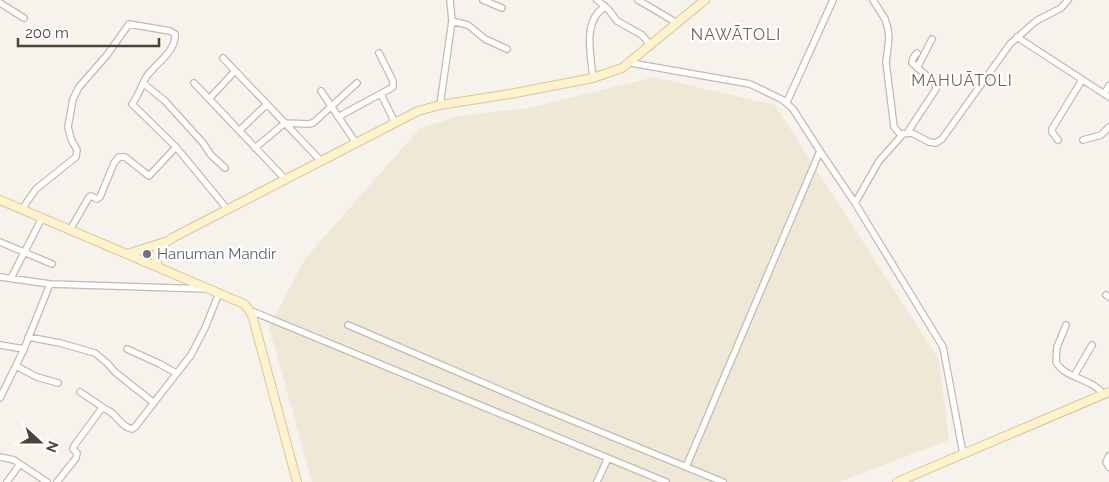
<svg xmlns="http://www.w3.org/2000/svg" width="1109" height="482" font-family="Raleway,sans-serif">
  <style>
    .education { fill: #efe8d6 }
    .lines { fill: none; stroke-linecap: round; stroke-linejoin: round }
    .street-casing { stroke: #c2bbae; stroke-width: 8 }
    .secondary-casing { stroke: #d6c79b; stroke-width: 10 }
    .street { stroke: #fff; stroke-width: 5.5 }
    .secondary { stroke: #fff3cd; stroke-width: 8 }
    .worship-dot { fill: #6b7280; stroke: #fff; stroke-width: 2 }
    .labels { text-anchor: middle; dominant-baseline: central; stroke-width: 4.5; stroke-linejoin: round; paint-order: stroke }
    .worship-label { font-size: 15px; fill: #5b616d; stroke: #fff; text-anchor: start }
    .neighbourhood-label { font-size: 16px; letter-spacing: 1px; fill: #6e6250; stroke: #fff }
  </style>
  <rect width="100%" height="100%" fill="#f6f3ec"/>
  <path class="education" d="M654 77 775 105 939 360 949 440 839 482H312L269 327 305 259 420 128 459 116 529 108Z"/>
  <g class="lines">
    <defs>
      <path id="street" d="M483 0 502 8
        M597 0 608 9 617 21 642 35 651 46
        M638 0 677 23
        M873 0 885 19 888 29 889 38 886 62 894 127 900 134 912 133 929 142 936 143 942 139 1010 44 1036 21 1061 8 1068 0
        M0 3 24 18
        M452 21 468 25 485 39 507 49
        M1017 37 1109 97
        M223 58 321 161
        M631 63 750 84 783 100 793 109 818 148 855 203 943 347 963 454
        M917 68 932 39
        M593 78C591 56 582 20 605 7
        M143 83 165 101 203 143 211 155 225 168
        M194 83 286 180
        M321 91 356 143
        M381 94 395 123
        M1104 94 1109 86
        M209 99 235 71
        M787 102 833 0
        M440 105 452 21 450 0
        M338 117 393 87V81L379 53
        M239 131 267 104
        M907 133 936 89 935 83 912 63 913 58 917 53
        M1058 140 1052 132V129L1082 80
        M1083 140 1101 135 1109 127
        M255 148 285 123 308 124 313 123 357 83
        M855 203 879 161 903 134
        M22 209 36 189 76 157 77 150 71 139 68 127 73 99 79 87 107 55 129 24 170 31 175 34C176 52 156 63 147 76 141 85 139 95 132 104L176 147 228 210
        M70 230 89 197 91 196 97 199 100 197 114 163 119 157H125L149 176 176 147
        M0 242 52 264
        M0 277 50 284 207 289
        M11 278 42 218
        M1106 295 1109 297
        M249 310 666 482
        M348 325 542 408 723 482
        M1066 325 1057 347 1056 362C1065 379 1090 377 1103 394
        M28 337 60 343 95 353 107 363 115 372 154 403
        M0 345 24 349
        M127 349 160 364 176 373
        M16 366 37 377 58 383
        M1074 376 1092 345
        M80 392 104 408
        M0 398 24 349 50 284
        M1109 456 1106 462 1109 467
        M0 457 14 460 47 482
        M686 467 820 151
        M7 482 20 464
        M57 482 76 458 77 453 73 449 74 446 102 408C115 410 120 427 132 429L135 427 191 355 205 328 219 293
        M597 482 608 458"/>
      <path id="secondary" d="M0 200 244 304 249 310 253 318 297 482
        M127 254 165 242
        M161 269C148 256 162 244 174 237L418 111 440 105 510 94 593 78 622 68 705 0
        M897 482 1109 392"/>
    </defs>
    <use href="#street" class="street-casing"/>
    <use href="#secondary" class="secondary-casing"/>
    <use href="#street" class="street"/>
    <use href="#secondary" class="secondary"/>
  </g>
  <circle class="worship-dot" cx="147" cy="254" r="5"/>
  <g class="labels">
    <g class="worship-label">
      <text x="157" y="254">Hanuman Mandir</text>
    </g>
    <g class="neighbourhood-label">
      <text x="736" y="34">NAWĀTOLI</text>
      <text x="962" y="80">MAHUĀTOLI</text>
    </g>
  </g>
  <g transform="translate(40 442) rotate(111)" stroke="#ffffff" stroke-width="4" paint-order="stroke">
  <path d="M0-4L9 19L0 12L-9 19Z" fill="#4b4439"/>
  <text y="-8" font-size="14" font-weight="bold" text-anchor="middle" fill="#4b4439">N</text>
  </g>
  <path d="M18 38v8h141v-8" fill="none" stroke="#4b4439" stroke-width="2.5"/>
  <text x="25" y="38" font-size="15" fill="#4b4439" stroke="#ffffff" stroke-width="4" paint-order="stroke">200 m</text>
</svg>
